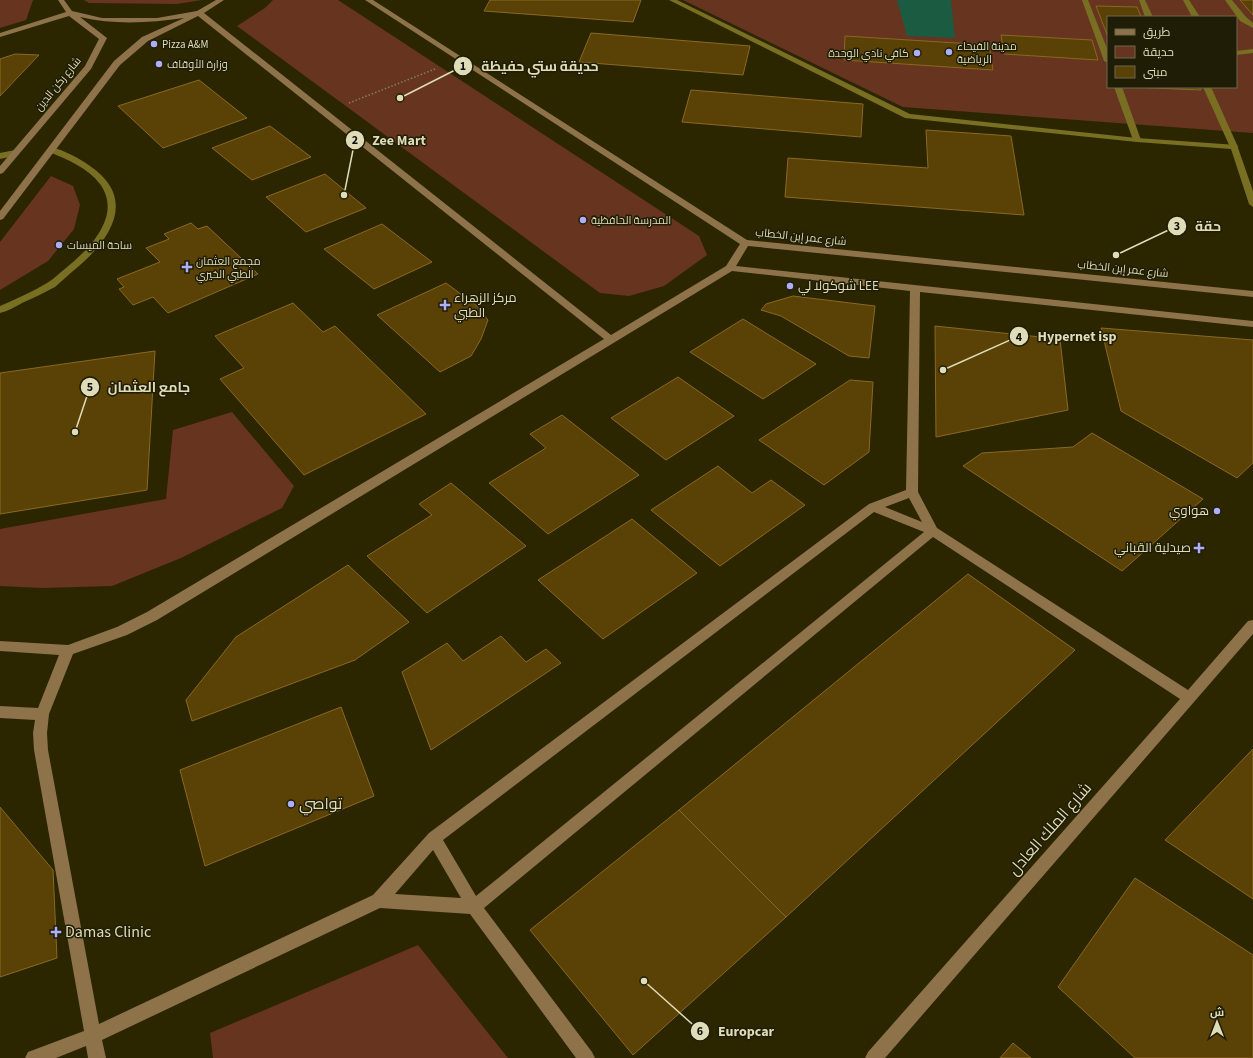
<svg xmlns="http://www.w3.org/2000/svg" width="1253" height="1058" font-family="'Source Sans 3',Cairo,sans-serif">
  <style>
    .green { fill: #67341f; fill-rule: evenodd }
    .water { fill: #1a5b41 }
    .building { fill: #5a4105; stroke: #8a6922 }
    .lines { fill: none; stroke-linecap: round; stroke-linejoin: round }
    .path { stroke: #84805b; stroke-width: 1.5; stroke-dasharray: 1.5 2; stroke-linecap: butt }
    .lane { fill: #786f23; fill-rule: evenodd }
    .street { fill: #786f23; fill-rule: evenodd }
    .secondary { fill: #8d724a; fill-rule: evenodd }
    .poi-dot { fill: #adaffb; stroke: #1f1d06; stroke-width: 1.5 }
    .labels { text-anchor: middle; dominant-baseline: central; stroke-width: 3; stroke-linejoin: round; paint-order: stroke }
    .far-poi-label { font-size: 11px; fill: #dfdcb8; stroke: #1f1d06; text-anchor: start }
    .far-street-label { font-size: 11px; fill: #dfdcb8; stroke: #1f1d06 }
    .poi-label { font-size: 13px; fill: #dfdcb8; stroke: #1f1d06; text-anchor: start }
    .near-poi-label { font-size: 16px; fill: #dfdcb8; stroke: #1f1d06; text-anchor: start }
    .near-street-label { font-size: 16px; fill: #dfdcb8; stroke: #1f1d06 }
    .leader { fill: none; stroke: #dfdcb8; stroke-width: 1.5 }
    .callout-dot { fill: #dfdcb8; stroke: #1f1d06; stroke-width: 1.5 }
    .mark-label { font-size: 12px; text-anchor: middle; font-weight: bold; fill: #111 }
    .callout-label { font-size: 14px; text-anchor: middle; font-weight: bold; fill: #dfdcb8; stroke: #1f1d06; stroke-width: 3; stroke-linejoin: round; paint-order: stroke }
  </style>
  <rect width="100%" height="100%" fill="#2b2600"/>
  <path class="green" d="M0 0H33L26 20 0 28Z
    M84 0H202L177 4 89 3Z
    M273 0H338L699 236 707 255 664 286 629 296 600 293 237 26 265 8Z
    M683 0H1253V133L903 107ZM1108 17H1236V87H1108Z
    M51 176 73 186 80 205 74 229 48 261 0 290V242Z
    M232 412 294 486 282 508 181 558 112 586 42 588 0 586V529L166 499 173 430Z
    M418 945 508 1058H213L210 1033Z"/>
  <path class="water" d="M897 0H951L955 38 907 36Z"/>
  <path class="building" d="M490 0H641L633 22 484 11Z
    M1240 0H1253V15Z
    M1096 6 1137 7 1141 17H1108V37Z
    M591 33 750 46 743 75 579 62Z
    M1001 35 1092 40 1098 60 1004 54Z
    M845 36 989 45 993 70 844 60Z
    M15 54 39 55 0 96V59Z
    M199 80 247 118 163 148 118 106Z
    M1128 87H1199L1201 90Z
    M691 90 863 104 861 137 682 122Z
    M270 126 311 157 252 180 212 148Z
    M926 130 1011 136 1024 215 785 197 788 158 928 168Z
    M325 174 366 208 306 232 266 197Z
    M191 223 198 229 207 226 258 274 168 313 153 297 133 305 119 289 124 287 117 279 160 262 146 248 169 239 164 234Z
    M382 224 432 262 374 289 324 249Z
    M446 283 477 306 488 320 481 339 471 356 440 372 377 315Z
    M793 296 875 306 869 358 849 356 781 316 761 310 766 304Z
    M293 303 323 332 335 326 426 414 304 475 220 379 244 368 215 336Z
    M743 319 816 364 763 399 690 352Z
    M935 326 1060 339 1068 410 936 437Z
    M1101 328 1253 340V463L1237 478 1121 411Z
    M155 351 147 490 0 514V373Z
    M678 377 734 416 666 460 611 418Z
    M850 380 873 382 869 452 824 485 759 440Z
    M562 415 639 475 548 534 489 483 546 448 530 434Z
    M1092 433 1203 499 1122 571 963 466 982 453 1073 447Z
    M718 466 752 493 771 480 805 505 720 566 651 510Z
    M451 483 526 546 427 613 367 556 432 515 419 504Z
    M632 519 697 573 603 639 538 580Z
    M348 565 409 622 355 660 192 721 186 700 236 637Z
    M968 574 1075 650 786 917 679 810Z
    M501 636 526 662 546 649 561 663 431 750 402 672 447 643 463 661Z
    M341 707 374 796 205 866 180 770Z
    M1253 749V899L1165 840Z
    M0 807 53 870 57 958 0 977Z
    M679 810 786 917 633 1055 530 930Z
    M1135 878 1253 955V1058H1135L1058 987Z
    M1013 1043 1031 1058H1000Z"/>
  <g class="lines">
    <path class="path" d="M349 103 435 69"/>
    <path class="lane" d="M1082 0H1088L1108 51V63L1104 61Z
      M1139 0H1145L1153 17H1145Z
      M1183 0H1189L1200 17H1192Z
      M1225 0H1232L1246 17 1253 23V28L1240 21Z
      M1253 49V53L1236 55V51Z
      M1114 87H1122L1141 140 1140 142H1137L1133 140Z
      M1203 87H1211L1238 147 1237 149H1234L1230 147Z
      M52 147C65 151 79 158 90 166 140 200 108 243 73 271 67 276 61 282 55 287 44 293 33 298 22 303 15 307 8 311 0 313V306C16 299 32 292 47 283 54 279 59 273 66 268 89 249 123 216 100 184 88 168 67 159 49 152L48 150Z
      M15 150 18 151 19 153 18 155 0 159V153Z"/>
    <path class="street" d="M669 0H677L910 114 1137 138 1237 145 1253 191V207L1249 204 1231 149 1137 142 905 118Z"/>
    <path class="secondary" d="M58 0H64L72 11 102 18H157L197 11 216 0H224L204 13 611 335 726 266 740 244 365 0H373L747 240 1253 291V297L748 246 736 266 1253 321V327L920 292 918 492 937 528 1188 690 1248 621 1253 620V634L885 1058H865L868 1052 1180 699 933 537 484 908 592 1052 595 1058H576L470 914 380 908 102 1040 106 1058H88L86 1046 56 1058H25L28 1052 84 1031 34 750 33 733 35 720 0 718V706L38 708 59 655 0 651V641L68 645 117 627 147 612 604 339 198 16 148 41 120 65 3 219 0 220V211L114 61 142 37 184 18C149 23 114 25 80 17L107 38 91 69 3 173 0 174V166L85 66 99 39 69 16 0 37V33L66 12ZM732 271 910 291 906 490 869 504 429 833 373 895 99 1024 48 750 47 733 49 714 73 654 127 635 157 620ZM909 498 922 522 885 507ZM874 512 924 532 476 896 443 840ZM433 850 461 898 395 894Z"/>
  </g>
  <g class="poi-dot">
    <circle cx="154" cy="44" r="4"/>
    <circle cx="949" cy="52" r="4"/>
    <circle cx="917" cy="53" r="4"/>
    <circle cx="159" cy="64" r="4"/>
    <circle cx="583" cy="220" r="4"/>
    <circle cx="59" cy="245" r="4"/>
    <path d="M185 261h4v4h4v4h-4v4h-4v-4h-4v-4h4z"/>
    <circle cx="790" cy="286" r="4"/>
    <path d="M443 299h4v4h4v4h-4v4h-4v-4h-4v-4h4z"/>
    <circle cx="1217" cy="511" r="4"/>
    <path d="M1197 542h4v4h4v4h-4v4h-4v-4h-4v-4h4z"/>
    <circle cx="291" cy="804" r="4"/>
    <path d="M54 926h4v4h4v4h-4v4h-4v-4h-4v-4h4z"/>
  </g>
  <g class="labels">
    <g class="far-poi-label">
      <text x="162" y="44">Pizza A&amp;M</text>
      <text x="957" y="46">مدينة الفيحاء<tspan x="957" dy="13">الرياضية</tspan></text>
      <text x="909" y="53" text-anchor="end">كافي نادي الوحدة</text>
      <text x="167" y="64">وزارة الأوقاف</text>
      <text x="591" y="220">المدرسة الحافظية</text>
      <text x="67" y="245">ساحة الميسات</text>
      <text x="196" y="261">مجمع العثمان<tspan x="196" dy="13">الطبي الخيري</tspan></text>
    </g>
    <g class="far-street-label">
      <text transform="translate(58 84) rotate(-51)">شارع ركن الدين</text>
      <text transform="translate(801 237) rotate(6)">شارع عمر إبن الخطاب</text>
      <text transform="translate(1123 269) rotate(6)">شارع عمر إبن الخطاب</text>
    </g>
    <g class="poi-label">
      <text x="798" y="286">شوكولا لي LEE</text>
      <text x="454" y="298">مركز الزهراء<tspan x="454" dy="15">الطبي</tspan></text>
      <text x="1209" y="511" text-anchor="end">هواوي</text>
      <text x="1191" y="548" text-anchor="end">صيدلية القباني</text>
    </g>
    <g class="near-poi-label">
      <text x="299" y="804">تواصي</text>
      <text x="65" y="932">Damas Clinic</text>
    </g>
    <g class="near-street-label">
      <text transform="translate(1050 829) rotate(-49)">شارع الملك العادل</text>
    </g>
  </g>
  <path class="leader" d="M400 98L463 66M344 195L355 140M1116 255L1177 226M943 370L1019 336M75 432L90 387M644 981L700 1031"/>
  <g class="callout-dot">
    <circle cx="400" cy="98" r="4"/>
    <circle cx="344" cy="195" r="4"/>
    <circle cx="1116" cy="255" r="4"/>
    <circle cx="943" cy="370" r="4"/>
    <circle cx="75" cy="432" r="4"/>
    <circle cx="644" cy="981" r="4"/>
    <circle cx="463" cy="66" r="10"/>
    <circle cx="355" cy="140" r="10"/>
    <circle cx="1177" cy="226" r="10"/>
    <circle cx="1019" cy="336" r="10"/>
    <circle cx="90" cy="387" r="10"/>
    <circle cx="700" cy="1031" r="10"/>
  </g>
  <g class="mark-label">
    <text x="463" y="70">1</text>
    <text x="355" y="144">2</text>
    <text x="1177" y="230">3</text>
    <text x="1019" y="341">4</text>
    <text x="90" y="391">5</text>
    <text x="700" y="1035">6</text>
  </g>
  <g class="callout-label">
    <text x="540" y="71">حديقة ستي حفيظة</text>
    <text x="399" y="145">Zee Mart</text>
    <text x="1208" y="231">حقة</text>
    <text x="1077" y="341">Hypernet isp</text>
    <text x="149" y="392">جامع العثمان</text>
    <text x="746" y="1036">Europcar</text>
  </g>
  <rect x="1107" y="16" width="130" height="72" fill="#1f1d06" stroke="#6c694d"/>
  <rect x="1115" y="29" width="20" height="6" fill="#8d724a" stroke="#6c694d"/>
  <text x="1143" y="36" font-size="12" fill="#dfdcb8">طريق</text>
  <rect x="1115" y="46" width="20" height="12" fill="#67341f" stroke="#6c694d"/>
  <text x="1143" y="56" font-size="12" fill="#dfdcb8">حديقة</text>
  <rect x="1115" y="66" width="20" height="12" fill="#5a4105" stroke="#6c694d"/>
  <text x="1143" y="76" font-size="12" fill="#dfdcb8">مبنى</text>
  <g transform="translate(1217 1022)" stroke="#1f1d06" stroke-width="3" paint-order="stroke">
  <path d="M0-3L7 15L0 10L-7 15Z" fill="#dfdcb8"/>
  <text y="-6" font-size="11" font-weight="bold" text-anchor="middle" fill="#dfdcb8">ش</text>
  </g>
</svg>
